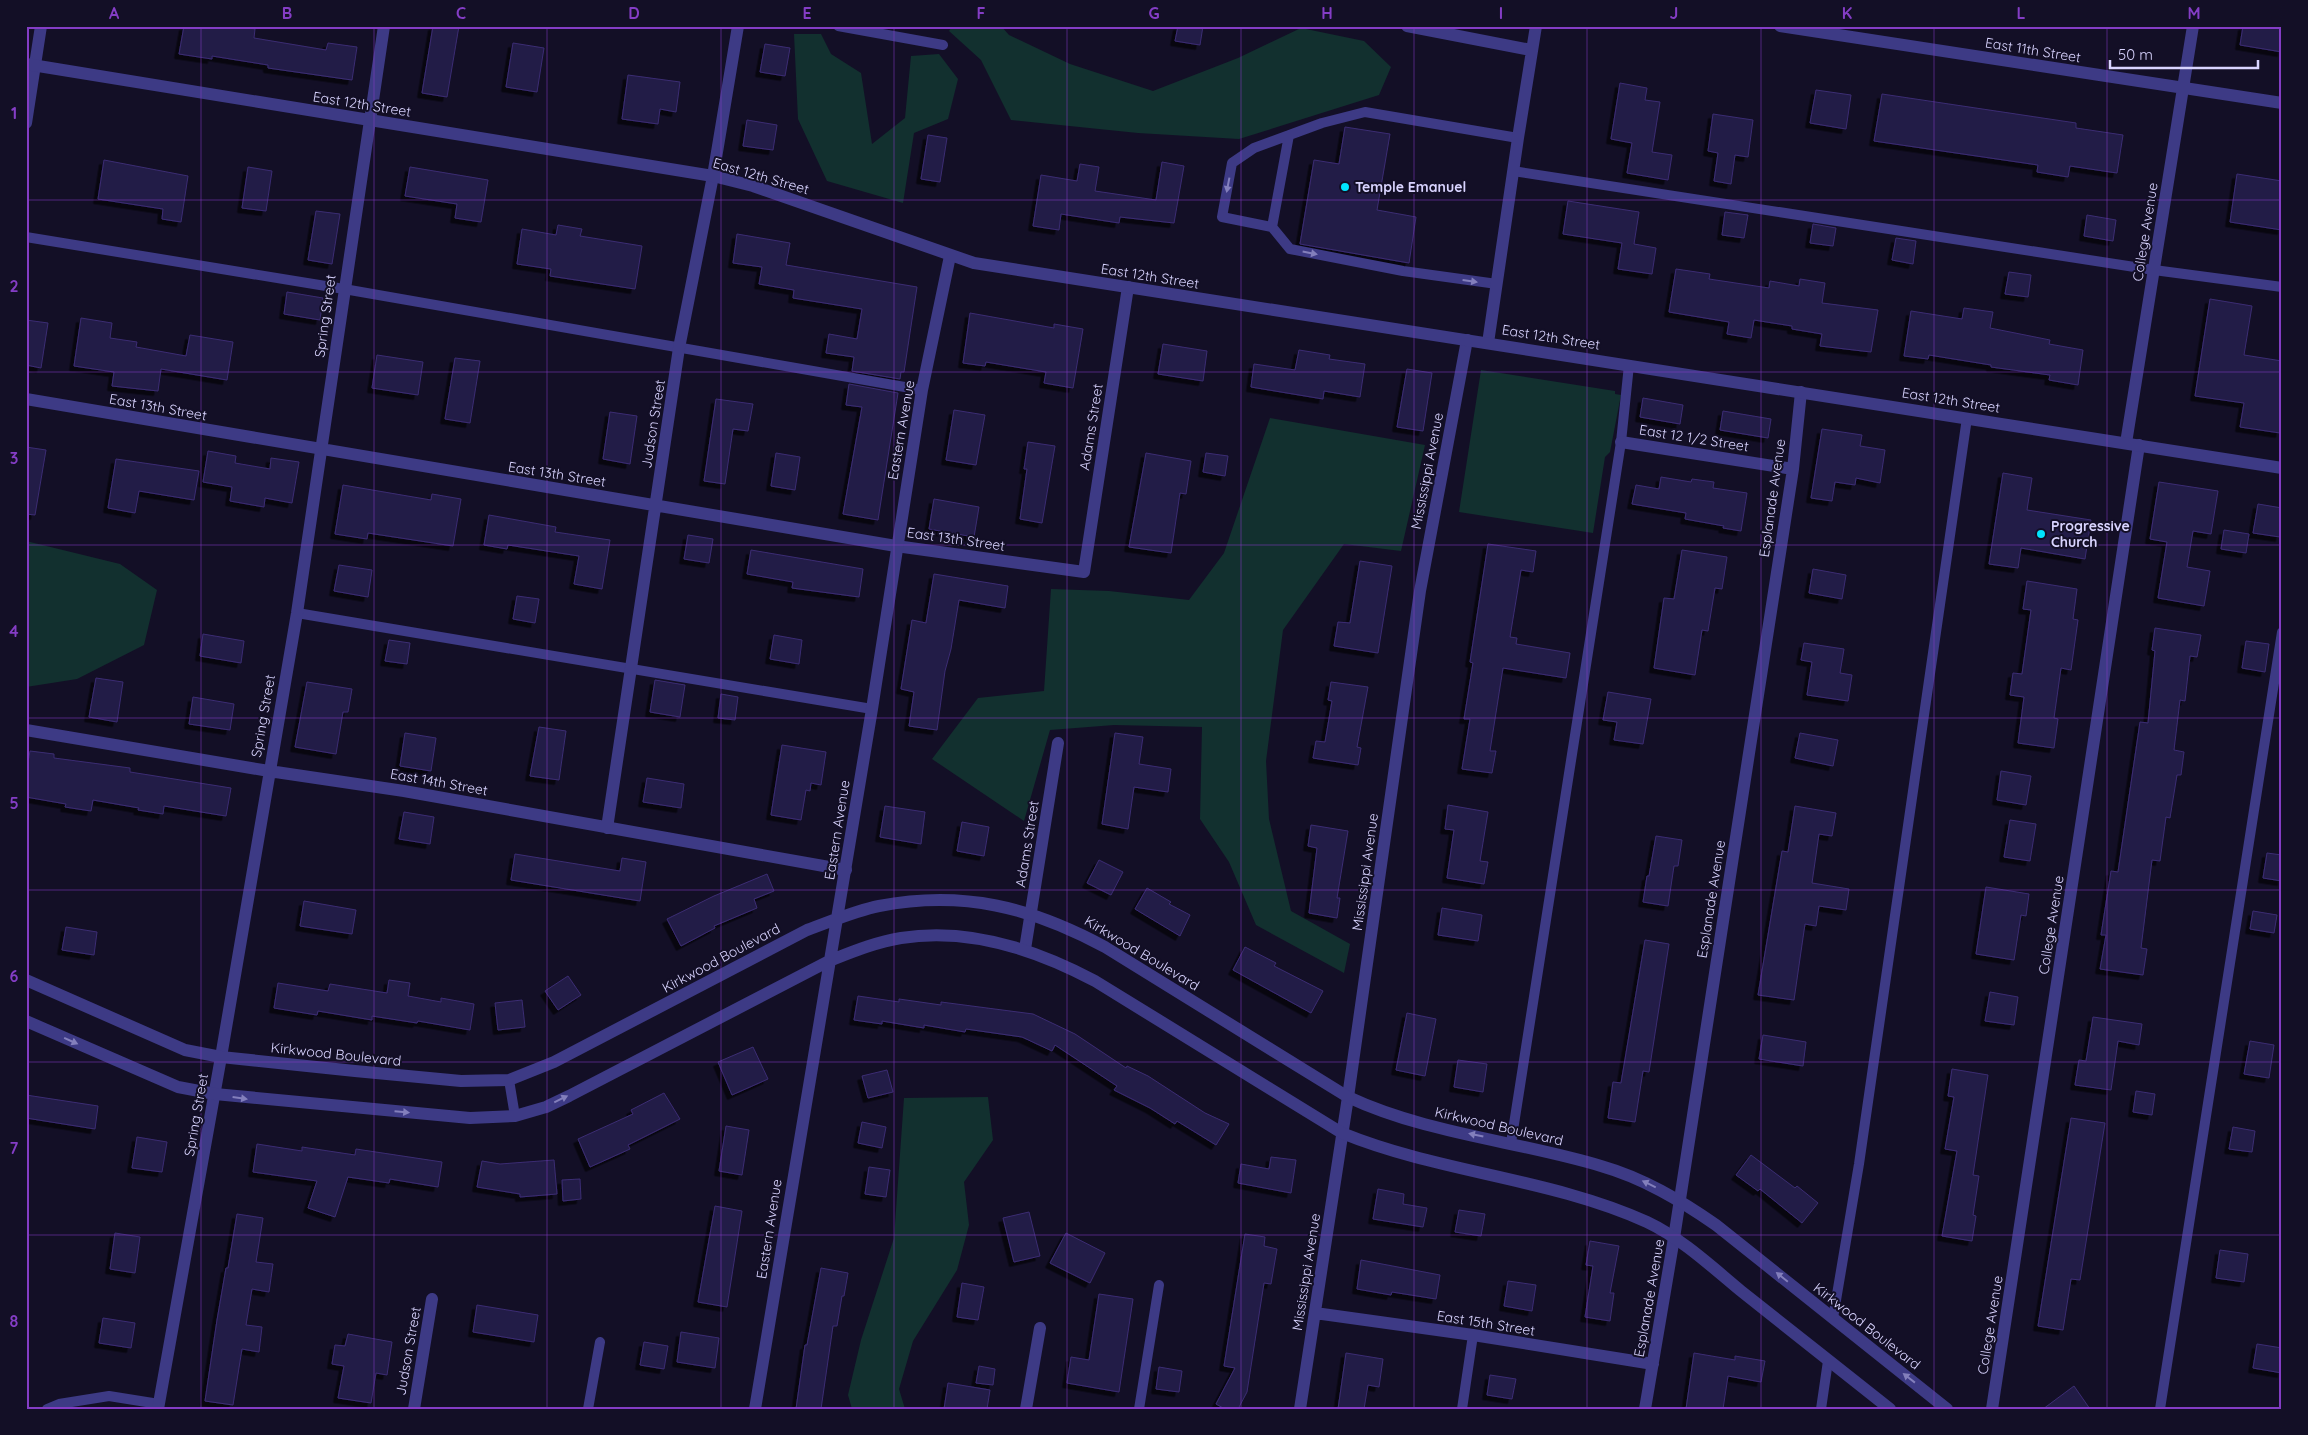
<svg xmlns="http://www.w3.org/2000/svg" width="2308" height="1435" font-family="Quicksand,sans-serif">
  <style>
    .green { fill: #12302f }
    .building { fill: #241b47; stroke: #3b2d73; filter: url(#shadow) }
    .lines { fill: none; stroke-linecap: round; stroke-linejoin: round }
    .service { stroke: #3d3a85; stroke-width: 10 }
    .minor { stroke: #3d3a85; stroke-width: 12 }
    .tertiary { stroke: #3d3a85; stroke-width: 12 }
    .oneway { fill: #837fbc }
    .grid { fill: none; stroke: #843dc5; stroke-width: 1; stroke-opacity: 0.55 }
    .poi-dot { fill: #00e5ff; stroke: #130f26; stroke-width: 2 }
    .labels { text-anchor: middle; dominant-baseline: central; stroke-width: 4; stroke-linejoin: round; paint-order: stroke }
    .street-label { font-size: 14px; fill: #d9d4ff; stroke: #130f26 }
    .poi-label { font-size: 14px; font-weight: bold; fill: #d9d4ff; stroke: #130f26; text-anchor: start }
    .neatline { fill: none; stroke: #843dc5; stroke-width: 2 }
    .grid-label { font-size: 16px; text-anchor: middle; font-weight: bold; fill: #843dc5 }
  </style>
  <defs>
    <filter id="shadow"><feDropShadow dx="-4.5" dy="4.5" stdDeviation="0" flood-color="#0009"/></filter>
  </defs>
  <rect width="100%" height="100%" fill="#130f26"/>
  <path class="green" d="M952 26H1001L1009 35 1070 64 1153 91 1238 58 1301 28 1364 41 1391 67 1379 95 1239 139 1138 133 1011 120 981 60 949 31Z
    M794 34H821L831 54 861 73 872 144 905 118 911 56 939 54 958 79 948 119 914 133 903 203 827 181 798 119Z
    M1481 370 1615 391V394L1621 395 1610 452 1605 457 1593 533 1459 512Z
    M1270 418 1425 445 1401 551 1344 544 1283 630 1266 761 1269 819 1291 911 1350 944 1344 973 1256 925 1229 862 1200 819 1202 727 1114 725 1050 730 1024 821 932 759 978 698 1044 691 1051 589 1109 591 1189 600 1224 553Z
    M26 541 120 564 157 590 144 645 77 679 26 687Z
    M988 1097 993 1140 964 1182 969 1225 957 1270 913 1341 899 1389 905 1409H852L848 1395 861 1340 894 1238 904 1098Z"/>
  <path class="building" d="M184 26H237L255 29 254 38 326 50 328 43 357 47 352 80 268 68V65L212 56V59L179 54Z
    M433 26H459L447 97 422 93Z
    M1178 26H1203L1200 45 1175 41Z
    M2243 26H2282V52L2240 45Z
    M513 43 544 48 537 92 506 87Z
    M765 44 790 48 785 76 760 72Z
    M628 75 680 82 676 112 660 109 658 124 622 119Z
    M1620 83 1647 88 1645 100 1660 102 1652 152 1672 155 1668 180 1627 173 1632 143 1611 139Z
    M1816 90 1851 95 1846 129 1810 123Z
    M1882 94 2076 123V128L2123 135 2117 173 2070 166 2068 177 2037 172 2038 165 1874 141Z
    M1713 114 1753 120 1748 157 1735 155 1731 184 1714 181 1718 153 1708 151Z
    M747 120 777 125 773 150 743 146Z
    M1345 127 1390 134 1377 210 1416 217 1409 263 1300 244 1314 160 1339 164Z
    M928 135 947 138 940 182 921 179Z
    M104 160 188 176 181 222 162 219 163 209 98 199Z
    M1162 162 1184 166 1174 223 1120 217 1119 223 1061 214 1059 230 1033 226 1041 175 1077 181 1080 164 1099 167 1095 191 1156 200Z
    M248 167 272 171 266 211 242 208Z
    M410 167 488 180 481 222 455 218 457 204 405 196Z
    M2237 174 2282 181V230L2230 222Z
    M1568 201 1639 212 1634 244 1656 248 1652 274 1618 269 1622 243 1563 234Z
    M316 211 340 214 332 264 308 260Z
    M1725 212 1748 215 1744 238 1722 235Z
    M2087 215 2116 220 2113 241 2084 236Z
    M1813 224 1836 228 1833 246 1810 243Z
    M558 225 582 229 580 236 642 246 635 289 550 276 551 269 517 264 522 229 556 235Z
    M737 234 790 243 786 265 917 287 904 372H901L900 379 852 371 854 357 826 353 829 334 857 339 862 309 793 298 794 290 759 284 762 267 733 263Z
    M1896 238 1916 241 1913 264 1892 260Z
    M1676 269 1710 274 1709 279 1769 288 1770 281 1799 286 1800 279 1825 283 1822 303 1878 310 1871 352 1820 346 1822 334 1792 329V326L1754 320 1751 338 1727 334 1729 322 1669 312Z
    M2009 272 2031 275 2028 297 2005 294Z
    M287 292 323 298 320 320 284 314Z
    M2210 299 2252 306 2244 355 2282 361V420L2280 433 2240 427 2244 403 2195 396Z
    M1964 308 1993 312 1990 328 2050 340 2049 344 2083 350 2078 385 2049 380 2050 375 1991 367V365L1929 355 1928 359 1904 356 1911 311 1962 319Z
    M970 313 1054 328V324L1083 329 1073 388 1044 383 1046 372 986 362 985 366 963 363Z
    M81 318 112 323 110 338 137 342 136 347 186 356 190 335 233 342 227 380 161 369 158 391 112 386 114 372 74 366Z
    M26 320 48 323 41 368 26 365Z
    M1163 344 1207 351 1203 381 1158 374Z
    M1299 350 1330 355 1329 359 1365 364 1360 397 1324 391 1323 399 1251 387 1254 364 1295 370Z
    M377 355 423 362 418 395 372 388Z
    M455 358 480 361 470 423 445 419Z
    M1407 369 1432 373 1423 431 1397 427Z
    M849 384 898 393 878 520 843 514 862 407 846 405Z
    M1643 398 1683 405 1680 424 1640 417Z
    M716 399 753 404 748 431 733 429 725 484 704 481Z
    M954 410 985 415 976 465 946 460Z
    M1723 411 1771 419 1768 438 1720 430Z
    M610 412 637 416 630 464 603 459Z
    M1822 429 1862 435 1860 446 1885 450 1880 483 1856 478 1855 485 1835 482 1832 501 1811 498Z
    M1028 442 1055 446 1042 523 1020 519 1027 469H1024Z
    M26 447 46 450 35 515 26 514Z
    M208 451 236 456 235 463 270 469 271 458 299 462 292 503 265 498 264 507 230 501 232 487 203 482Z
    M776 453 800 457 795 490 771 486Z
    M1146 453 1191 461 1186 494 1180 493 1171 553 1129 547Z
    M1206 453 1228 456 1225 476 1203 472Z
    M116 459 199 471 194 500 139 491 135 513 108 508Z
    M2003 473 2032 478 2027 510 2091 520 2085 559 2021 548 2018 568 1989 564Z
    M1661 477 1691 482 1692 479 1714 482 1713 488 1747 493 1741 531 1723 528 1724 526 1685 519 1686 513 1632 504 1636 485 1659 489Z
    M2159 482 2218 491 2211 534 2193 531 2187 567 2210 571 2204 606 2158 598 2167 542 2150 539Z
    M343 485 431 500 432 494 461 499 453 546 368 533 367 539 335 534Z
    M934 499 979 507 974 537 929 529Z
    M2258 504 2282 508 2280 537 2253 533Z
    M489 515 556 527 555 532 610 540 602 589 574 584 579 556 508 545 507 549 484 545Z
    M2224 530 2249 534 2246 553 2221 549Z
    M688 535 713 539 709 563 684 559Z
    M1488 544 1536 551 1533 572 1521 570 1510 637 1517 638 1516 644 1570 653 1566 678 1503 668 1490 751H1496L1492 773 1462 769 1470 719H1464L1473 663 1470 662Z
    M751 550 863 569 859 597 792 588 793 582 747 574Z
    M1682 550 1727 557 1722 589 1715 588 1708 631 1702 630 1695 675 1654 668 1664 598 1674 599Z
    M1360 561 1392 566 1378 653 1334 646 1338 622 1350 623Z
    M339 565 372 570 368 597 334 591Z
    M1813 569 1846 575 1842 599 1809 593Z
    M934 574 1008 586 1005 608 959 600 951 649 945 671 937 730 909 726 914 692 901 689 912 620 926 623Z
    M2027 581 2077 589 2073 619 2078 620 2071 670 2061 668 2054 718 2058 719 2054 748 2018 743 2024 697 2010 695 2013 673 2022 674 2031 610 2023 609Z
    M517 596 539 599 535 623 513 619Z
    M2155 628 2201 635 2197 657 2190 656 2185 701 2180 700 2174 750 2184 752 2181 775H2177L2170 818 2166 817 2160 861 2152 860 2141 948 2147 949 2143 975 2100 969 2106 935H2101L2111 871 2118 872 2140 722 2148 723 2155 651 2152 650Z
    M203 634 244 641 241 663 200 656Z
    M774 635 802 640 799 664 770 659Z
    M389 640 410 643 407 664 385 661Z
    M2246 641 2269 644 2265 672 2242 668Z
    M1804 643 1844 649 1840 673 1852 675 1848 701 1807 695 1812 662 1801 660Z
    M96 678 123 682 117 722 89 717Z
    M655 680 685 685 680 717 650 712Z
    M307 682 352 689 348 712H343L336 754 295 747Z
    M1331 682 1368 687 1357 747 1361 748 1358 765 1313 758 1316 741 1325 742 1332 701 1328 700Z
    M1608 692 1651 699 1643 744 1614 740 1617 722 1603 720Z
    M721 694 738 697 735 720 718 718Z
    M193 697 234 704 230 730 189 724Z
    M539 727 566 731 559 780 530 776Z
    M405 733 436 738 431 771 400 766Z
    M1115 733 1143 737 1139 764 1171 769 1168 792 1134 787 1128 829 1102 824Z
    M1800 733 1838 740 1833 766 1795 758Z
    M782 745 826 752 821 785 811 783 810 791 806 790 801 820 771 815Z
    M30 751 54 754V758L130 768V772L231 788 226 816 164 806 163 814 138 810 139 808 93 800 91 811 65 807 66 804 26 797V774Z
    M2001 771 2031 776 2026 805 1997 800Z
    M647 778 684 784 681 808 643 802Z
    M1448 805 1488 812 1480 861 1488 862 1484 884 1447 878 1454 830 1445 829Z
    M885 806 925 812 921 844 880 837Z
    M1795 806 1836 813 1832 836 1819 834 1812 883 1849 889 1846 910 1819 906 1816 926 1805 924 1794 1000 1758 995 1782 851 1788 852Z
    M404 812 434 817 430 844 399 839Z
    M2010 820 2036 824 2030 861 2004 857Z
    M962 822 989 827 984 856 957 851Z
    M1311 825 1348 831 1337 898H1340L1337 918 1309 913 1317 848 1308 846Z
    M1656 836 1682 840 1678 866H1674L1668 906 1643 902 1647 876H1649Z
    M2267 853 2282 855V881L2263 878Z
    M515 854 620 871 622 858 646 862 640 901 511 880Z
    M1099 860 1123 872 1111 895 1087 883Z
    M767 874 774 891 754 899 757 908 714 926 715 928 681 946 667 919 714 896Z
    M1986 887 2029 894 2026 916 2021 915 2014 960 1976 954Z
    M1147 888 1171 902 1169 904 1190 915 1180 936 1135 909Z
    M304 901 356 910 352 934 300 926Z
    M1442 908 1482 915 1478 941 1438 935Z
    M2253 911 2277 915 2274 933 2250 929Z
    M66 927 97 932 94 955 62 950Z
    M1645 940 1669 944 1649 1072 1643 1071 1635 1122 1608 1118 1613 1082 1621 1083Z
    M1245 947 1276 963 1274 966 1323 991 1311 1013 1233 970Z
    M568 976 581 995 558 1010 545 991Z
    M389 980 410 983 408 996 441 1002V998L474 1004 470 1030 418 1021 417 1023 372 1016V1020L318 1011 317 1015 274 1008 278 983 328 991 330 984 387 993Z
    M1990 992 2018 997 2014 1025 1985 1021Z
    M858 996 899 1002V999L941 1005V1002L1033 1014 1075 1034 1126 1068 1127 1066 1148 1076 1205 1113 1229 1124 1216 1145 1177 1121 1175 1124 1150 1108 1114 1090 1117 1086 1055 1045 1052 1051 1022 1037 966 1029 965 1032 924 1025V1028L882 1021V1024L854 1020Z
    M522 1000 525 1027 498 1030 495 1003Z
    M1407 1013 1436 1019 1425 1076 1396 1070Z
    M2093 1017 2142 1024 2139 1045 2118 1041 2111 1090 2075 1085 2079 1060 2086 1061Z
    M1763 1035 1806 1042 1803 1066 1759 1059Z
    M2250 1041 2274 1045 2269 1078 2244 1074Z
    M753 1047 768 1079 732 1095 718 1062Z
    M1458 1060 1487 1064 1483 1092 1454 1087Z
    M1952 1069 1988 1075 1973 1175 1979 1176 1973 1215 1976 1216 1972 1241 1942 1236 1957 1151 1945 1149 1954 1097 1948 1096Z
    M887 1070 893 1092 868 1098 862 1076Z
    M2136 1091 2155 1094 2152 1115 2133 1112Z
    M664 1093 680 1119 628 1145 630 1149 590 1167 578 1139 633 1114 631 1110Z
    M26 1095 98 1106 95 1129 26 1118Z
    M2071 1118 2105 1123 2080 1280 2071 1279 2063 1330 2038 1326Z
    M862 1122 886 1127 882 1148 858 1143Z
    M726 1126 749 1130 742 1175 719 1171Z
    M2233 1127 2255 1131 2252 1152 2229 1149Z
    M137 1137 167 1142 162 1172 132 1168Z
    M257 1144 302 1151V1147L355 1155 356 1149 442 1162 438 1187 390 1179 389 1183 348 1177 335 1217 308 1208 317 1181 253 1172Z
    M1751 1155 1795 1188 1797 1186 1818 1203 1802 1223 1760 1189 1758 1191 1736 1175Z
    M1271 1157 1296 1160 1291 1193 1238 1183 1241 1164 1269 1169Z
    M554 1160 557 1194 520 1197V1194L477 1187 482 1161 500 1164Z
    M869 1167 890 1170 886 1197 865 1194Z
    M580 1179 581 1199 563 1201 562 1180Z
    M1378 1189 1404 1194 1403 1204 1427 1208 1423 1227 1373 1219Z
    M715 1206 742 1211 727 1307 698 1302Z
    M1459 1210 1485 1214 1481 1236 1455 1232Z
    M1029 1212 1040 1256 1014 1262 1003 1218Z
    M237 1214 263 1218 256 1262 273 1264 269 1292 252 1289 246 1325 262 1327 259 1352 242 1349 233 1405 205 1401 217 1320 226 1268H228Z
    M115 1233 140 1237 135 1273 110 1269Z
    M1066 1233 1105 1253 1090 1283 1050 1263Z
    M1245 1234 1265 1237 1264 1246 1277 1249 1271 1284 1264 1283 1247 1392 1238 1409H1225L1216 1404 1235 1368 1224 1366Z
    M1590 1241 1619 1246 1610 1293H1614L1610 1321 1585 1317 1593 1266 1586 1265Z
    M2220 1250 2248 1254 2244 1282 2216 1278Z
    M1361 1260 1440 1275 1436 1299 1392 1292 1391 1295 1357 1289Z
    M821 1268 848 1273 844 1296H842L837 1326H833L821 1409H796L805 1345H807Z
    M1508 1281 1536 1285 1532 1311 1504 1306Z
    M962 1283 984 1287 978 1320 957 1317Z
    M1099 1294 1133 1299 1119 1392 1067 1383 1071 1357 1089 1360Z
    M477 1305 538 1315 534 1342 473 1332Z
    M103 1318 135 1323 131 1348 99 1343Z
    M681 1332 719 1338 715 1368 677 1362Z
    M348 1334 392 1342 387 1375 376 1373 371 1403 338 1398 344 1366 332 1364 335 1345 345 1346Z
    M644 1342 668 1346 664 1369 640 1365Z
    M2257 1344 2282 1348V1373L2253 1368Z
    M1346 1353 1383 1359 1379 1387 1368 1385 1364 1409H1338Z
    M1694 1353 1735 1360V1356L1765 1361 1761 1382 1728 1376 1723 1409H1686Z
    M979 1366 995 1369 993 1385 976 1383Z
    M1159 1367 1182 1371 1179 1392 1156 1389Z
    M1490 1375 1516 1379 1512 1399 1487 1395Z
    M948 1383 990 1390 987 1409H944Z
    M2074 1386 2090 1409H2043Z"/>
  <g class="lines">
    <path class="service" d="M838 26 943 45
      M1513 171 2154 270 2282 287
      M1272 227 1289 135
      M26 237 344 289 922 390
      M1497 284 1403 271 1290 249 1272 227 1222 217 1232 163 1254 148 1322 123 1365 112 1518 138
      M297 613 872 709
      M509 1080 515 1116
      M1511 1143 1621 442 1629 365
      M1833 1318 1859 1164 1967 418
      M47 1409 59 1404 109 1396 159 1404
      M588 1409 600 1342
      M1139 1409 1159 1285
      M1462 1409 1473 1335
      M1821 1409 1828 1361
      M2160 1409 2282 632"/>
    <path class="minor" d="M1407 26 1531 50
      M1780 26 2282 103
      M26 123 41 26
      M1488 343 1518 138 1536 26
      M26 399 896 546 1084 572 1128 287
      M1621 442 1793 469
      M2126 443 2193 26
      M26 730 269 771 404 791 846 870
      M607 828 679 348 713 176 738 26
      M1025 949 1058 743
      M1315 1313 1473 1335 1653 1364
      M158 1409 221 1057 297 613 384 26
      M414 1409 432 1299
      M1026 1409 1040 1328
      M1300 1409 1348 1097 1420 591 1467 340
      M1645 1409 1674 1238 1793 469 1801 392
      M1992 1409 2139 445"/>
    <path class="tertiary" d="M26 64 713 176 753 186 974 263 2282 468
      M26 980 185 1050 221 1057 355 1071 461 1081 509 1080 554 1062 807 930C830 922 854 911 879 906 963 890 1031 907 1105 947L1348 1097C1427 1134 1518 1141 1601 1166 1643 1178 1680 1200 1716 1225L1947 1409
      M26 1021 178 1087 215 1094 470 1118 515 1116 546 1107 569 1096 829 961C852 952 876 942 901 938 968 927 1037 950 1095 981L1342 1133C1440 1173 1550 1178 1647 1222 1681 1238 1712 1267 1741 1291 1791 1330 1840 1370 1890 1409
      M755 1409 872 709 922 390 950 256"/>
  </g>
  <defs><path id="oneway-solid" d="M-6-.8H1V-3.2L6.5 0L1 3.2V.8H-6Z" transform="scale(1.25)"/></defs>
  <g class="oneway">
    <use href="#oneway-solid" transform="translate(1228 185) rotate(101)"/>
    <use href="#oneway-solid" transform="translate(1310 253) rotate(11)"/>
    <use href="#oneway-solid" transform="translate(1470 281) rotate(8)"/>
    <use href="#oneway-solid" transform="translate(71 1041) rotate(24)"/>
    <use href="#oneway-solid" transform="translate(240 1098) rotate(8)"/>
    <use href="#oneway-solid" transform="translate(561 1099) rotate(-26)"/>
    <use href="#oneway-solid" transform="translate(402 1112) rotate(5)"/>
    <use href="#oneway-solid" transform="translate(1476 1135) rotate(-168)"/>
    <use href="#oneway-solid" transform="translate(1649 1184) rotate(-154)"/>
    <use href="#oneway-solid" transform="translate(1782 1277) rotate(-141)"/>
    <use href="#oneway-solid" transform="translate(1909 1378) rotate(-142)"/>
  </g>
  <path class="grid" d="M201 26V1409M374 26V1409M547 26V1409M721 26V1409M894 26V1409M1067 26V1409M1241 26V1409M1414 26V1409M1587 26V1409M1761 26V1409M1934 26V1409M2107 26V1409M26 200H2282M26 372H2282M26 545H2282M26 718H2282M26 890H2282M26 1062H2282M26 1235H2282"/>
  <g class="poi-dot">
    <circle cx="1345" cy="187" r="5"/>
    <circle cx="2041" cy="534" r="5"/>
  </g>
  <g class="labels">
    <g class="street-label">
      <text transform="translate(2033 50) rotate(9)">East 11th Street</text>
      <text transform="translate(362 104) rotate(9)">East 12th Street</text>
      <text transform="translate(761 176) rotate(16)">East 12th Street</text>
      <text transform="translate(2145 232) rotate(-81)">College Avenue</text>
      <text transform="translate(1150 276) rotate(9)">East 12th Street</text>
      <text transform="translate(325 316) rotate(-82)">Spring Street</text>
      <text transform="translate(1551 337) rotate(9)">East 12th Street</text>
      <text transform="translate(1951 400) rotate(9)">East 12th Street</text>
      <text transform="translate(158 407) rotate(10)">East 13th Street</text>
      <text transform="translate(653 424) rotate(-81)">Judson Street</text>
      <text transform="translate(1091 427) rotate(-81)">Adams Street</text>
      <text transform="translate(901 430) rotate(-80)">Eastern Avenue</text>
      <text transform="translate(1694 438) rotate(9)">East 12 1/2 Street</text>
      <text transform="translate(1427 471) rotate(-79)">Mississippi Avenue</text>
      <text transform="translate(557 474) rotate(9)">East 13th Street</text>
      <text transform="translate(1772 498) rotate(-82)">Esplanade Avenue</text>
      <text transform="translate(956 539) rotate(8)">East 13th Street</text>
      <text transform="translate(263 716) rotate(-80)">Spring Street</text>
      <text transform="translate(439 782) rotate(10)">East 14th Street</text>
      <text transform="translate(837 830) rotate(-81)">Eastern Avenue</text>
      <text transform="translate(1027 844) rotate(-81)">Adams Street</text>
      <text transform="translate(1365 872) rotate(-82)">Mississippi Avenue</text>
      <text transform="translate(1711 899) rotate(-81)">Esplanade Avenue</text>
      <text transform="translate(2051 925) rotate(-81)">College Avenue</text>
      <text transform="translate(1142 953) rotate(31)">Kirkwood Boulevard</text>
      <text transform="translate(721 958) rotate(-28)">Kirkwood Boulevard</text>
      <text transform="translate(336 1054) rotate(6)">Kirkwood Boulevard</text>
      <text transform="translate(196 1115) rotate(-80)">Spring Street</text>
      <text transform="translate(1499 1126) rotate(13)">Kirkwood Boulevard</text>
      <text transform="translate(769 1229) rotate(-81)">Eastern Avenue</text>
      <text transform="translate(1306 1272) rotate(-81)">Mississippi Avenue</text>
      <text transform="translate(1649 1298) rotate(-80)">Esplanade Avenue</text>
      <text transform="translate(1486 1323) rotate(9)">East 15th Street</text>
      <text transform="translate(1990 1325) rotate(-81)">College Avenue</text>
      <text transform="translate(1867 1326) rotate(38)">Kirkwood Boulevard</text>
      <text transform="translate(408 1351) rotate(-80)">Judson Street</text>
    </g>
    <g class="poi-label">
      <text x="1355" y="187">Temple Emanuel</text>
      <text x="2051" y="526">Progressive<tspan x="2051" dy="16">Church</tspan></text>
    </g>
  </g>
  <rect width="2308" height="1435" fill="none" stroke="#130f26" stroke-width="55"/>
  <path d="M2110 60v8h148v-8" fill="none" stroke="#d9d4ff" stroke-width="2.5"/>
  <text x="2118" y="60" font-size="15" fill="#d9d4ff" stroke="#130f26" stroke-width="4" paint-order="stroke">50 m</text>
  <rect x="28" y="28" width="2252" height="1380" class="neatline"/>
  <g class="grid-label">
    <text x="114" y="19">A</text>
    <text x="287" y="19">B</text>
    <text x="461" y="19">C</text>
    <text x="634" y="19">D</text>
    <text x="807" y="19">E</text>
    <text x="981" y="19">F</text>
    <text x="1154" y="19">G</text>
    <text x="1327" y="19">H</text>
    <text x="1501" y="19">I</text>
    <text x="1674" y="19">J</text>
    <text x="1847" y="19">K</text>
    <text x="2021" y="19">L</text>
    <text x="2194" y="19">M</text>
    <text x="14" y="119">1</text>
    <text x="14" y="292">2</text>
    <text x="14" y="464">3</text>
    <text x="14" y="637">4</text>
    <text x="14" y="809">5</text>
    <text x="14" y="982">6</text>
    <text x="14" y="1154">7</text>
    <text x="14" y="1327">8</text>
  </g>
</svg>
